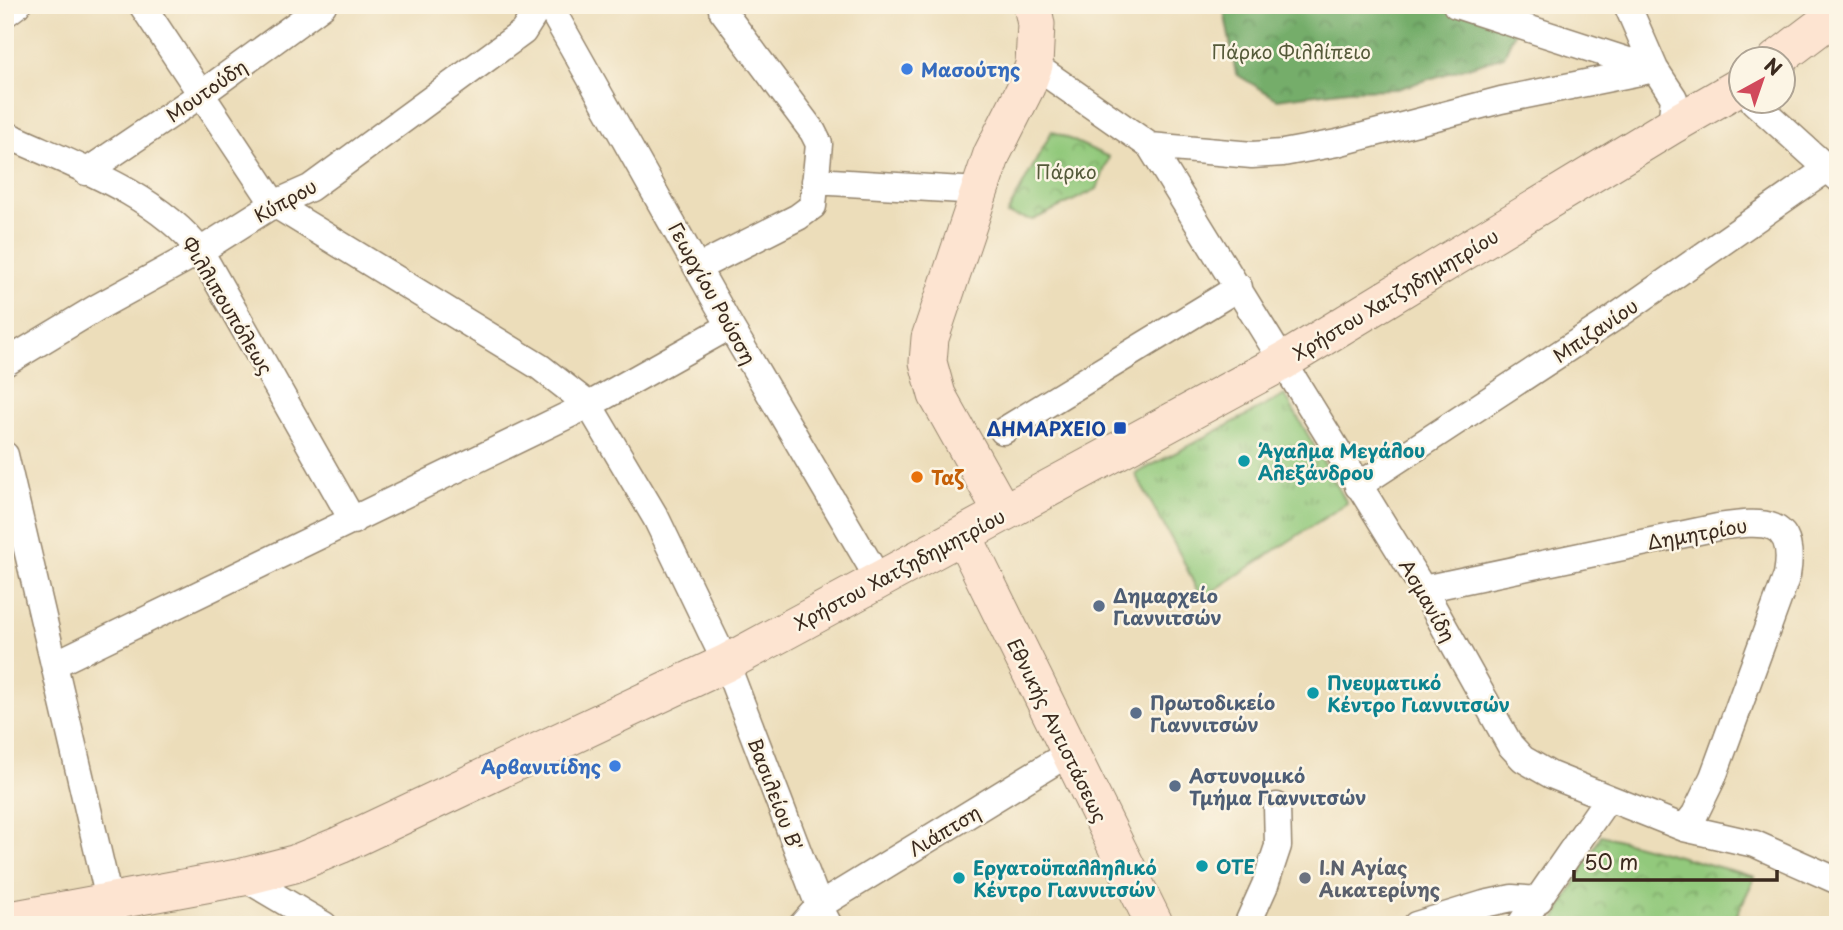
<svg xmlns="http://www.w3.org/2000/svg" width="1843" height="930" font-family="'Playpen Sans',sans-serif">
  <style>
    .built { fill: #f4d3c0 }
    .grass { fill: url(#grass-tufts); stroke: #667a4c; stroke-width: 2 }
    .forest { fill: url(#forest-crowns); stroke: #586c44; stroke-width: 2 }
    .park { fill: url(#park-crowns); stroke: #667a4c; stroke-width: 2 }
    .lines { fill: none; stroke-linecap: round; stroke-linejoin: round }
    .street-casing { stroke: #94846c; stroke-width: 29 }
    .secondary-casing { stroke: #94846c; stroke-width: 39 }
    .street { stroke: #fff; stroke-width: 26 }
    .secondary { stroke: #fde4d1; stroke-width: 37 }
    .shop-dot { fill: #3f7fe0; stroke: #fcf5e5; stroke-width: 2.5 }
    .transit-dot { fill: #1a4fb4; stroke: #fcf5e5; stroke-width: 2.5 }
    .culture-dot { fill: #0f9aa8; stroke: #fcf5e5; stroke-width: 2.5 }
    .food-dot { fill: #e8710a; stroke: #fcf5e5; stroke-width: 2.5 }
    .service-dot { fill: #5c6f8a; stroke: #fcf5e5; stroke-width: 2.5 }
    .worship-dot { fill: #6b7280; stroke: #fcf5e5; stroke-width: 2.5 }
    .labels { text-anchor: middle; dominant-baseline: central; stroke-width: 5; stroke-linejoin: round; paint-order: stroke }
    .park-label { font-size: 19px; fill: #555a3a; stroke: #fcf5e5 }
    .shop-label { font-size: 19px; font-weight: bold; fill: #366cbe; stroke: #fcf5e5; text-anchor: start }
    .street-label { font-size: 19px; fill: #3b2a1e; stroke: #fcf5e5 }
    .transit-label { font-size: 19px; font-weight: bold; fill: #164399; stroke: #fcf5e5; text-anchor: end }
    .culture-label { font-size: 19px; font-weight: bold; fill: #0d838f; stroke: #fcf5e5; text-anchor: start }
    .food-label { font-size: 19px; font-weight: bold; fill: #c56008; stroke: #fcf5e5; text-anchor: start }
    .service-label { font-size: 19px; font-weight: bold; fill: #4e5e75; stroke: #fcf5e5; text-anchor: start }
    .worship-label { font-size: 19px; font-weight: bold; fill: #5b616d; stroke: #fcf5e5; text-anchor: start }
  </style>
  <defs>
    <pattern id="grass-tufts" width="24" height="20" patternUnits="userSpaceOnUse" patternTransform="scale(1.75)"><rect width="24" height="20" fill="#92c97b"/><path d="M3 7l-1-3M5 7V3M7 7l1-3M15 17l-1-3M17 17v-4M19 17l1-3" fill="none" stroke="#78a364"/></pattern>
    <pattern id="forest-crowns" width="20" height="18" patternUnits="userSpaceOnUse" patternTransform="scale(1.75)"><rect width="20" height="18" fill="#75ad6b"/><path d="M2 6a3 3 0 1 1 6 0M12 15a3 3 0 1 1 6 0" fill="none" stroke="#618d57"/></pattern>
    <pattern id="park-crowns" width="20" height="18" patternUnits="userSpaceOnUse" patternTransform="scale(1.75)"><rect width="20" height="18" fill="#92c97b"/><path d="M2 6a3 3 0 1 1 6 0M12 15a3 3 0 1 1 6 0" fill="none" stroke="#78a364"/></pattern>
  </defs>
  <rect width="100%" height="100%" fill="#fcf5e5"/>
  <filter id="ink" filterUnits="userSpaceOnUse"><feTurbulence type="fractalNoise" baseFrequency=".0143" numOctaves="2"/><feDisplacementMap in="SourceGraphic" scale="14" xChannelSelector="R" yChannelSelector="G"/><feConvolveMatrix kernelMatrix="1 2 1 2 8 2 1 2 1" color-interpolation-filters="sRGB"/></filter>
  <filter id="wash" filterUnits="userSpaceOnUse"><feTurbulence type="fractalNoise" baseFrequency=".00686" numOctaves="4" result="noise"/><feDisplacementMap in="SourceGraphic" scale="28" xChannelSelector="R" yChannelSelector="G"/><feGaussianBlur stdDeviation="1.57" result="paint"/><feColorMatrix in="noise" values="0 0 0 0 0 0 0 0 0 0 0 0 0 0 0 0 0 1.4 0 .05"/><feComposite in="paint" operator="in"/></filter>
  <g filter="url(#wash)">
    <rect width="100%" height="100%" fill="#ecddba"/>
    <path class="built" d="M753 5H957L758 9Z"/>
    <path class="grass" d="M1285 395 1347 503 1201 599 1181 556 1135 474Z"/>
    <path class="forest" d="M1223 5H1526L1504 56 1397 89 1348 90 1277 99 1236 74Z"/>
    <path class="park" d="M1052 131 1109 157 1097 189 1033 220 1007 214Z
      M1601 835 1755 877 1732 925H1552Z"/>
  </g>
  <g filter="url(#ink)">
    <g class="lines">
      <defs>
        <path id="street" d="M142 5 274 204 540 367 589 405 656 518 726 663 819 906 829 925
          M549 5 730 326 879 580
          M1456 5 1650 68
          M1627 5 1655 69 1674 98 1671 126
          M5 14 17 5
          M1034 65 1150 146 1252 155 1283 153 1337 143 1501 100 1655 69
          M1754 102 1838 178
          M5 134C70 164 156 193 200 251L353 521
          M1150 146 1423 589 1510 745 1523 759 1551 775 1684 828 1755 844 1838 881
          M86 172 200 95 323 5
          M815 181 979 191
          M699 267 798 217 813 206 819 144 813 132 722 10
          M5 363 98 307 200 251 274 204 310 188 523 32 540 5
          M1003 431 1239 287
          M5 455 115 925
          M1358 486 1614 318 1827 169
          M1423 589 1718 527C1763 521 1797 517 1787 575L1713 777 1695 814 1684 828
          M55 664 589 405 730 326
          M243 877 324 925
          M802 925 819 906 1069 753
          M1247 925 1265 885 1278 846 1277 806
          M1416 925 1484 904 1512 898 1539 900
          M1520 925 1608 798"/>
        <path id="secondary" d="M1776 60 1838 13
          M1003 513 937 395 928 362 930 338 992 154 1026 87 1034 65 1036 24 1032 5
          M963 535 1155 925
          M5 921 243 877 294 864 340 845 726 663 1284 361 1671 126 1742 85"/>
      </defs>
      <use href="#street" class="street-casing"/>
      <use href="#secondary" class="secondary-casing"/>
      <use href="#street" class="street"/>
      <use href="#secondary" class="secondary"/>
    </g>
  </g>
  <g class="shop-dot">
    <circle cx="907" cy="69" r="7"/>
    <circle cx="615" cy="766" r="7"/>
  </g>
  <rect class="transit-dot" x="1113" y="421" width="14" height="14" rx="3.5"/>
  <g class="culture-dot">
    <circle cx="1244" cy="461" r="7"/>
    <circle cx="1313" cy="693" r="7"/>
    <circle cx="1202" cy="866" r="7"/>
    <circle cx="959" cy="878" r="7"/>
  </g>
  <circle class="food-dot" cx="917" cy="477" r="7"/>
  <g class="service-dot">
    <circle cx="1099" cy="606" r="7"/>
    <circle cx="1136" cy="713" r="7"/>
    <circle cx="1175" cy="786" r="7"/>
  </g>
  <circle class="worship-dot" cx="1305" cy="878" r="7"/>
  <g class="labels">
    <g class="park-label">
      <text x="1291" y="51">Πάρκο Φιλλίπειο</text>
      <text x="1066" y="171">Πάρκο</text>
    </g>
    <g class="shop-label">
      <text x="921" y="69">Μασούτης</text>
      <text x="601" y="766" text-anchor="end">Αρβανιτίδης</text>
    </g>
    <g class="street-label">
      <text transform="translate(206 90) rotate(-35)">Μουτούδη</text>
      <text transform="translate(285 200) rotate(-29)">Κύπρου</text>
      <text transform="translate(713 293) rotate(61)">Γεωργίου Ρούσση</text>
      <text transform="translate(1395 294) rotate(-31)">Χρήστου Χατζηδημητρίου</text>
      <text transform="translate(228 305) rotate(59)">Φιλλιπουπόλεως</text>
      <text transform="translate(1595 330) rotate(-34)">Μπιζανίου</text>
      <text transform="translate(1697 533) rotate(-10)">Δημητρίου</text>
      <text transform="translate(899 569) rotate(-28)">Χρήστου Χατζηδημητρίου</text>
      <text transform="translate(1428 600) rotate(60)">Ασμανίδη</text>
      <text transform="translate(1058 730) rotate(64)">Εθνικής Αντιστάσεως</text>
      <text transform="translate(776 794) rotate(69)">Βασιλείου Β'</text>
      <text transform="translate(944 830) rotate(-31)">Λιάπτση</text>
    </g>
    <g class="transit-label">
      <text x="1106" y="428">ΔΗΜΑΡΧΕΙΟ</text>
    </g>
    <g class="culture-label">
      <text x="1258" y="450">Άγαλμα Μεγάλου<tspan x="1258" dy="22">Αλεξάνδρου</tspan></text>
      <text x="1327" y="682">Πνευματικό<tspan x="1327" dy="22">Κέντρο Γιαννιτσών</tspan></text>
      <text x="1216" y="866">ΟΤΕ</text>
      <text x="973" y="867">Εργατοϋπαλληλικό<tspan x="973" dy="22">Κέντρο Γιαννιτσών</tspan></text>
    </g>
    <g class="food-label">
      <text x="931" y="477">Ταζ</text>
    </g>
    <g class="service-label">
      <text x="1113" y="595">Δημαρχείο<tspan x="1113" dy="22">Γιαννιτσών</tspan></text>
      <text x="1150" y="702">Πρωτοδικείο<tspan x="1150" dy="22">Γιαννιτσών</tspan></text>
      <text x="1189" y="775">Αστυνομικό<tspan x="1189" dy="22">Τμήμα Γιαννιτσών</tspan></text>
    </g>
    <g class="worship-label">
      <text x="1319" y="867">Ι.Ν Αγίας<tspan x="1319" dy="22">Αικατερίνης</tspan></text>
    </g>
  </g>
  <rect width="1843" height="930" fill="none" stroke="#fcf5e5" stroke-width="28"/>
  <g transform="translate(1762 80) rotate(40)"><circle r="33" fill="#fcf5e5" stroke="#afa495" stroke-width="2"/>
  <path d="M0-5L12 26L0 18L-12 26Z" fill="#d1495b"/>
  <text y="-10" font-size="19" font-weight="bold" text-anchor="middle" fill="#3b2a1e">N</text>
  </g>
  <path d="M1574 870v10h203v-10" fill="none" stroke="#3b2a1e" stroke-width="3.5"/>
  <text x="1584" y="870" font-size="21" fill="#3b2a1e" stroke="#fcf5e5" stroke-width="5" paint-order="stroke">50 m</text>
</svg>
